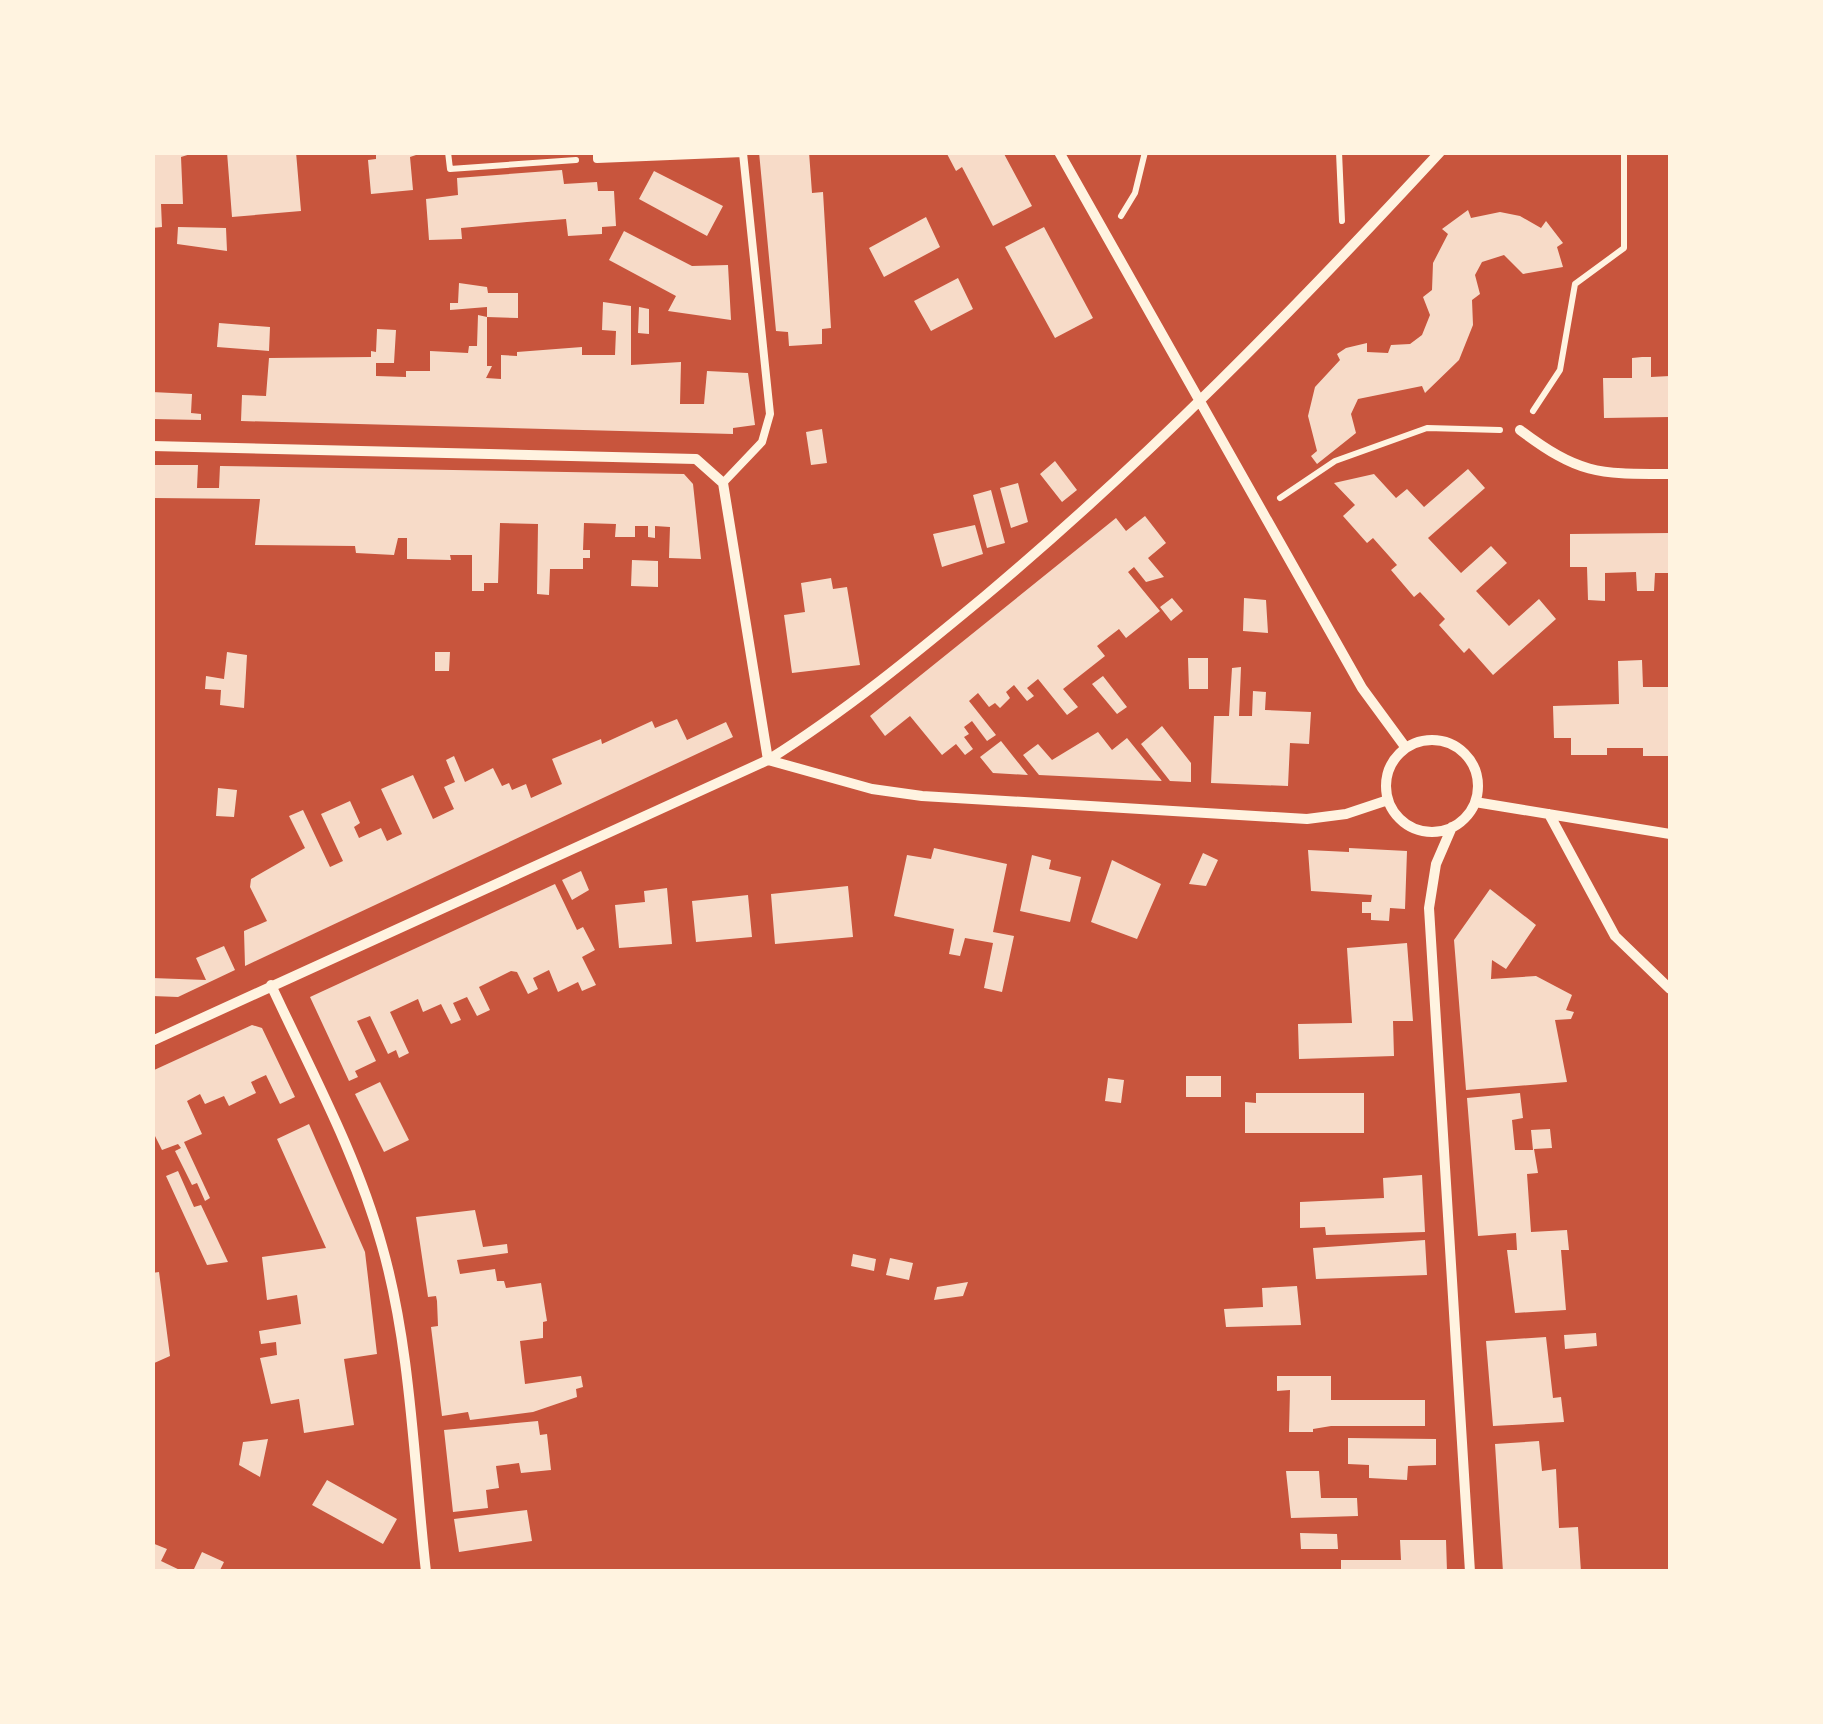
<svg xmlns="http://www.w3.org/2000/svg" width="1823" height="1724" font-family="Ubuntu,sans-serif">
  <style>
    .building { fill: #f7dbc8 }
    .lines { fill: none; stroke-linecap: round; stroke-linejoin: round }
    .path { stroke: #fff3e0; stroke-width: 6 }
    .service { stroke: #fff3e0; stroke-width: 8 }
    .minor { stroke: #fff3e0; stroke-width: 10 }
  </style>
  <rect width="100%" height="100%" fill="#c8553d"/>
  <path class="building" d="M152 152H197L181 157 183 204H161L162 227 152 228Z
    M227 152H296L301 211 232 217Z
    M376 152H425L410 157 413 190 371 194 368 160 376 159Z
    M759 152H809L812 193 823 192 831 328 822 329V344L789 346 788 332 776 331Z
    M946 152H1003L1032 206 993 226 962 167 956 171Z
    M562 170 564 184 597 182 598 191H614L616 226 602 227V234L568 236 566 219 527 222 461 228 462 239 429 240 426 199 458 195 457 178Z
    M654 171 723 206 707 236 639 199Z
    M1468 210 1471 218 1500 212 1520 216 1541 228 1546 221 1563 243 1557 247 1563 267 1523 274 1504 255 1482 262 1475 275 1480 294 1472 300 1473 325 1459 360 1425 393 1422 386 1358 399 1351 414 1356 433 1317 464 1311 456 1317 451 1308 416 1315 387 1340 360 1337 354 1346 348 1367 343V352L1388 353 1391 345 1410 344 1422 335 1430 315 1423 297 1432 290 1433 263 1448 234 1442 229Z
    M926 217 940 247 884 277 869 248Z
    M178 227 226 228 227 251 177 244Z
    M1044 227 1093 318 1055 338 1005 247Z
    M624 231 692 266 728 265 731 320 668 311 676 296 609 260Z
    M958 278 973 309 931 331 914 301Z
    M459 283 487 287 488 293H518V318L487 317V366H492L486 378 501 379V355L517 356V352L582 347V355H615L616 331 602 330 603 302 631 306V365L681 362 680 404H704L707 371 748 373 755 425 733 428V434L241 421 242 395 266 396 269 358 371 357V351L376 352 377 329 396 330 394 363H376V376L406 377V371H430V351L468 353 469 346H477L478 315 487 317V307L450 310V303H458Z
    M639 307 649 309V334L638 333Z
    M219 323 270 327 269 351 217 347Z
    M1642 357H1651V377L1670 376V417L1604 418 1603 378H1632V358Z
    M152 392 192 394 191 413 201 414V420L152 419Z
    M822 429 827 463 811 465 806 432Z
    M1055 461 1077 490 1062 502 1040 474Z
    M154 465H198L197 488H219L220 466 684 474 693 484 701 559 669 558 670 527 655 526V538L648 537V526H635V537H615L616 524 584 523 583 550H590V558H583V569H550L549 595 537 594 538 524 500 523 498 583H484V591H472V555H450L451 560 407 559V538H398L394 555 356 553 355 546 255 545 260 499 153 498Z
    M1468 469 1485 488 1428 538 1461 573 1491 546 1507 563 1476 591 1509 626 1539 599 1556 619 1493 675 1469 648 1464 653 1439 625 1445 619 1420 592 1414 597 1391 570 1397 565 1373 538 1367 543 1343 516 1355 505 1334 483 1374 474 1396 498 1407 489 1424 507Z
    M1018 483 1028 522 1011 528 1000 488Z
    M991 490 1005 543 987 548 973 495Z
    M1145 516 1166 543 1148 558 1164 577 1146 582 1134 567 1128 572 1160 611 1126 638 1119 629 1097 646 1105 656 1063 689 1078 707 1067 715 1038 679 1027 688 1034 696 1027 701 1014 685 1006 692 1010 698 1000 708 995 703 989 707 978 693 969 701 996 735 987 741 972 721 964 727 969 734 964 737 973 749 965 755 956 744 942 755 910 716 885 736 870 716 1116 518 1126 531Z
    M975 525 983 554 942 567 933 534Z
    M1670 533V573H1655L1654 591H1637L1636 572 1605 573V601L1588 600 1587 567H1570V534Z
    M632 560 658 561V587L631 586Z
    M831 578 833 589 847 587 860 665 792 673 784 615 805 612 801 583Z
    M1172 598 1183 611 1171 621 1160 607Z
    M1244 598 1266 600 1268 633 1243 631Z
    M227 652 247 655 244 708 220 705 221 690 205 689 206 676 224 679Z
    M435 652H450L449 671H435Z
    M1188 658H1208V689H1189Z
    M1642 660 1643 687H1670V756H1643V748H1607V755H1571V738H1554L1553 706 1619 704 1618 661Z
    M1241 667 1239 716H1252L1253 691 1266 692 1265 710 1311 712 1309 744 1290 743 1288 786 1211 783 1214 716H1229L1232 668Z
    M1103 676 1127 707 1117 714 1092 684Z
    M677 719 687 740 726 722 733 737 245 966 244 931 267 921 250 887 251 879 305 848 289 816 303 810 330 867 343 861 321 814 350 801 360 823 354 827 359 838 381 828 387 841 402 834 381 789 413 775 433 819 454 809 444 787 455 782 446 760 454 756 465 782 493 768 502 786 509 783 512 790 526 784 531 798 562 784 552 759 601 739 602 744 652 721 655 728Z
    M1162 726 1191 763V782L1170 781 1141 744Z
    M1098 732 1112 750 1127 738 1162 781 1039 775 1023 755 1038 744 1052 760Z
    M1001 741 1028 775 993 773 980 757Z
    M218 788 237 790 234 817 216 816Z
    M934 848 1007 864 993 932 1014 936 1002 992 984 988 993 943 965 938 960 956 949 954 954 929 894 916 907 855 931 859Z
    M1349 848 1407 851 1405 909 1390 908 1389 921 1371 920V913H1362V902H1371L1372 895 1311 891 1308 850 1349 852Z
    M1203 853 1218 860 1206 886 1189 884Z
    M1032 855 1051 860 1049 869 1081 877 1070 922 1020 911Z
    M1112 860 1161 884 1137 939 1091 922Z
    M581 871 589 890 572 900 562 880Z
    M555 884 577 930 583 927 595 950 582 957 596 985 582 991 578 982 558 992 549 970 533 978 538 989 528 994 517 972 511 971 479 987 490 1010 477 1016 467 997 453 1003 461 1020 451 1024 441 1004 423 1012 418 999 390 1012 409 1053 399 1058 396 1050 388 1054 370 1016 357 1021 376 1061 355 1071 358 1077 349 1081 310 997Z
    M848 886 853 937 775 944 771 894Z
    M667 888 672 944 619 948 615 905 645 902 644 891Z
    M1490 889 1536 925 1506 969 1492 960 1491 979 1536 976 1572 995 1566 1010 1574 1012 1571 1019 1555 1020 1567 1082 1466 1090 1454 940Z
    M748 895 752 937 696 942 692 901Z
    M1407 943 1413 1021H1393L1394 1056 1299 1059 1298 1024 1352 1023 1347 948Z
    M224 946 235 970 178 997 152 996V978L206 980 196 958Z
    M252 1025 262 1028 295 1097 280 1104 266 1075 251 1082 256 1093 229 1106 224 1096 205 1104 200 1094 187 1101 202 1134 184 1142 210 1198 205 1201 197 1183 192 1185 175 1151 181 1148 178 1144 162 1150 152 1130V1071Z
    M1186 1076H1221V1097H1186Z
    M1108 1078 1124 1080 1121 1103 1105 1101Z
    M380 1082 409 1140 384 1152 355 1094Z
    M1256 1093H1364V1133H1245V1102L1256 1103Z
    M1520 1093 1523 1118 1512 1120 1515 1150H1533L1531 1130 1550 1129 1552 1148 1534 1149 1538 1173 1527 1174 1531 1232 1567 1230 1569 1250H1561L1566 1310 1515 1313 1507 1250H1517L1516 1233 1478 1236 1467 1098Z
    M309 1124 365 1252 377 1354 344 1359 354 1425 304 1433 299 1399 271 1404 260 1358 277 1355 276 1342 261 1344 259 1331 301 1324 297 1295 267 1300 262 1257 326 1248 277 1139Z
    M178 1171 194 1207 201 1205 228 1262 207 1265 166 1176Z
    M1422 1175 1425 1232 1326 1235 1325 1227 1300 1228V1202L1384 1198 1383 1178Z
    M475 1210 483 1247 507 1244 508 1253 457 1260 460 1274 495 1269 497 1281H504L506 1288 541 1283 547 1321 543 1322V1338L520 1341 525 1384 581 1376 583 1387 576 1389 577 1397 533 1412 470 1420 468 1412 442 1416 431 1327 438 1326 437 1301 436 1296 428 1297 416 1217Z
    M1425 1240 1427 1275 1316 1279 1313 1248Z
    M853 1254 876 1259 874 1271 851 1266Z
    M890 1258 913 1263 909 1280 886 1275Z
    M159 1272 170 1356 152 1364V1273Z
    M968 1282 963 1296 934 1300 937 1287Z
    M1297 1286 1301 1325 1226 1327 1224 1309 1263 1307 1262 1288Z
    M1596 1333 1597 1346 1565 1349 1564 1335Z
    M1546 1337 1553 1398 1561 1397 1564 1422 1493 1426 1486 1341Z
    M1277 1376H1331V1400H1425V1426H1331L1313 1429V1432H1289L1290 1390 1277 1391Z
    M538 1421 540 1435 547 1434 551 1470 521 1473 519 1463 496 1466 499 1488 486 1490 488 1508 453 1512 444 1430Z
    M1348 1438 1436 1439V1465L1408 1466 1407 1480 1369 1478V1465L1348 1464Z
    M268 1439 260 1477 239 1465 243 1442Z
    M1539 1441 1542 1471 1556 1469 1559 1528 1578 1527 1581 1572H1503L1495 1444Z
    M1286 1471H1319L1321 1498H1357L1358 1516 1291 1518Z
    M327 1480 397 1519 383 1544 312 1505Z
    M527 1510 532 1541 459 1552 454 1519Z
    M1300 1533 1337 1534 1338 1549H1301Z
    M1400 1540H1446L1447 1572H1341V1560H1401Z
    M152 1543 167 1549 161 1561 184 1572H152Z
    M202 1552 224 1562 219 1572 194 1569Z"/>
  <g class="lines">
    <path class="path" d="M448 152 450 169 576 160
      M1339 152 1342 221
      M1121 216 1135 193 1145 152
      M1533 411 1560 370 1575 284 1624 248V152
      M1280 498 1335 461 1427 428 1500 430"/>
    <path class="service" d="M597 152V159L743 153 770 414 762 442 723 483"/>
    <path class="minor" d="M1059 152 1362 688 1406 748
      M1520 430C1580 475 1598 474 1670 474
      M152 446 696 459 723 483 768 760
      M1386 786a46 46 0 1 1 92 0a46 46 0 1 1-92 0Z
      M768 760 872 789 922 796 1307 819 1346 814 1388 800
      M1475 802 1670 834
      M1549 814 1615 936 1670 989
      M1452 827 1436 864 1429 908 1470 1572
      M271 985C311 1071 357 1155 382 1246 411 1347 414 1466 426 1572
      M152 1041 768 760C846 711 915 654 985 596 1148 459 1295 309 1440 152"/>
  </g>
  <rect width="1823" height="1724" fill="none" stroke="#fff3e0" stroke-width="310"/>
</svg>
